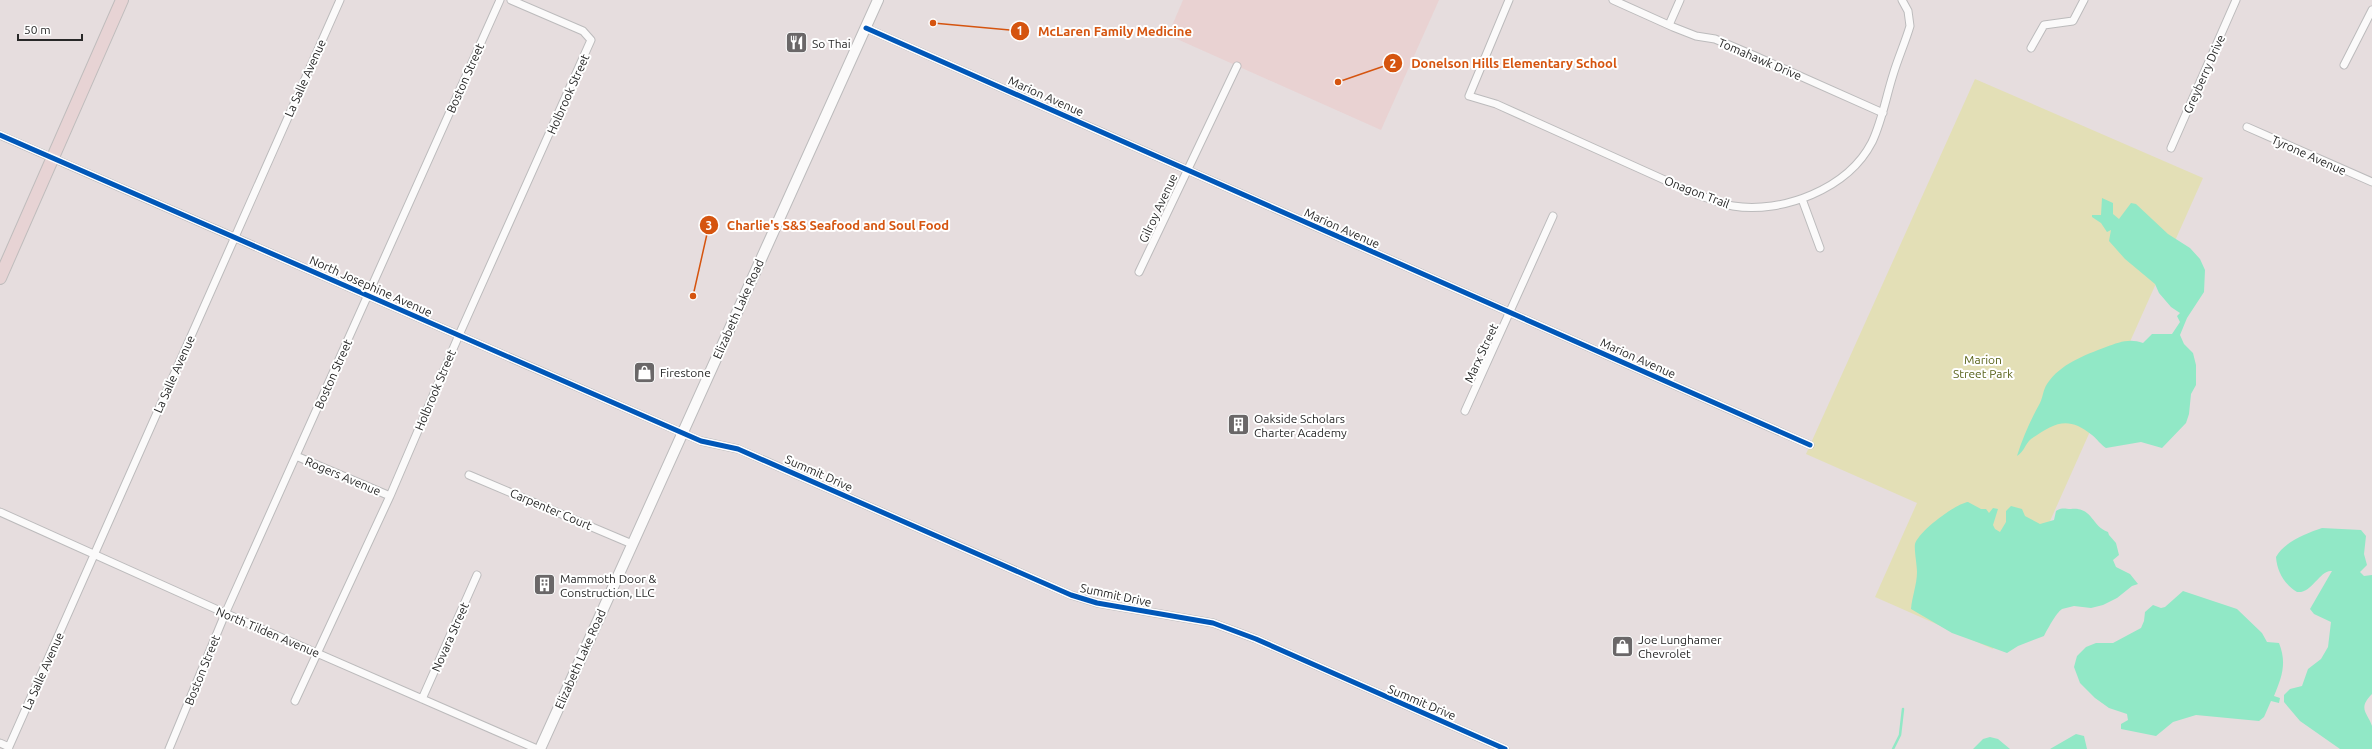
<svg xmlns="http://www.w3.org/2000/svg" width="2372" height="749" font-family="Ubuntu,sans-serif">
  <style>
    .education { fill: #e9d2d2 }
    .green { fill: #e3dfb6 }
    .water { fill: #91e8c6 }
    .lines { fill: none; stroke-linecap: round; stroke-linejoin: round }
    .stream { stroke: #91e8c6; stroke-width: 2.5 }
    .minor-casing { stroke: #bcbbbc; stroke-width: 9 }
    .secondary-casing { stroke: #bcbbbc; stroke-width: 12 }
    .trunk-casing { stroke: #bfbcbc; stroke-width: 14 }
    .minor { stroke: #fbfafa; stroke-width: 7 }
    .secondary { stroke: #fbfafa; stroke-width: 10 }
    .trunk { stroke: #e7d3d4; stroke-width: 12 }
    .cycleway-casing { stroke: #fff; stroke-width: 8 }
    .cycleway { stroke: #0057b8; stroke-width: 5 }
    .labels { text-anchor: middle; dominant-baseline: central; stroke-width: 4; stroke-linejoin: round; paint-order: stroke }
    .poi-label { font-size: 12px; fill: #282828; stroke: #fff; text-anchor: start }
    .street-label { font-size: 12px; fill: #282828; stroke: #fff }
    .park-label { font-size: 12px; fill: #59631a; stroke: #fff }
    .leader { fill: none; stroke: #d5540f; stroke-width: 1.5 }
    .callout-dot { fill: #d5540f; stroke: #fff; stroke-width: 1.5 }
    .mark-label { font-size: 12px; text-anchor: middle; font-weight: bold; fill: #fff }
    .callout-label { font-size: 13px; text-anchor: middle; font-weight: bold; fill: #d5540f; stroke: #fff; stroke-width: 4; stroke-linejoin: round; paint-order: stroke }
  </style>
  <rect width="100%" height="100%" fill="#e6ddde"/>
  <path class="education" d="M1183 0H1439L1381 130 1168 35Z"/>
  <path class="green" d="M1975 79 2203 178 1993 649 1875 597 1917 503 1806 454Z"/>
  <path class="water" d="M2102 198 2113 203V214L2119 219 2131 203 2136 204 2168 234 2190 248 2200 259 2205 270 2204 292 2187 318 2180 335 2184 344 2193 353 2196 365V385L2191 394 2189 414 2186 423 2162 448 2141 442 2106 448C2101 445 2097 439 2092 435 2068 415 2054 423 2031 439 2025 444 2024 452 2017 456 2023 437 2030 421 2040 403 2043 397 2043 390 2047 384 2060 364 2085 355 2106 347 2119 342 2130 338 2143 343L2152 334H2172L2180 322 2177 316 2180 313 2171 307 2159 293 2155 284 2125 259 2109 241 2111 230 2107 232 2101 223 2092 217V215H2101Z
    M1968 502 1981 509H1986L1989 513 1993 508 1998 509 1993 525 1995 529 2000 532 2006 522V511L2011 506 2022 509 2025 516 2040 524 2054 520 2056 511C2062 507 2065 509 2071 509 2093 507 2091 526 2108 532L2109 535 2116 543 2119 555 2113 560 2116 567 2130 574 2138 584 2132 586 2117 598 2103 605 2091 608 2074 606 2062 609C2056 613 2047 630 2044 636L2018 646 2007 653 1952 633 1911 609C1912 597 1917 584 1917 572 1917 565 1914 550 1915 544 1919 531 1955 504 1968 502Z
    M2322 528 2361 530 2366 536 2364 554 2367 565 2360 572 2364 576 2372 575V694C2357 709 2368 713 2372 726 2372 732 2372 742 2372 749H2340L2300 721 2284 702V695L2290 689 2302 686 2308 669 2321 659 2328 647 2331 622 2314 614 2310 609 2332 571C2320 569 2312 594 2297 592 2285 585 2277 572 2276 557 2284 542 2307 533 2322 528Z
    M2183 591 2237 609 2262 633 2267 642 2279 643C2287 663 2282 677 2274 696L2280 698 2279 703 2271 701 2264 717 2259 721 2196 715 2173 722 2156 736 2121 729V724L2128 720 2127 714 2109 708 2095 698 2080 683 2074 667 2077 656 2086 647 2096 643H2113L2141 628 2144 621 2145 612 2153 605 2161 608 2165 607Z
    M2076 734 2084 736 2087 749H2050Z
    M1990 737 1998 739 2010 749H1973L1983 739Z"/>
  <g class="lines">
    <path class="stream" d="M1893 749 1900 735 1903 709"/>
    <defs>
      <path id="minor" d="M1509 0 1469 96 1496 104 1698 195C1709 198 1721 204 1733 206 1782 214 1848 189 1872 142 1882 121 1886 97 1893 75 1898 58 1905 43 1910 26L1908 11 1902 0
        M1613 0 1673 27 1696 36 1715 39 1755 56 1883 113
        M1669 25 1680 0
        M866 28 1810 445
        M2031 48 2044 25 2073 21 2084 0
        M2344 65 2372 10
        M2247 127 2372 182
        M0 135 701 441 738 449 1071 595 1097 603 1213 623 1256 639 1505 749
        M2171 148 2236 0
        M1802 199 1820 248
        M1139 272 1237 66
        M1465 411 1553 216
        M296 456 390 496
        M469 475 632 544
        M0 512 218 610 537 749
        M422 699 477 575
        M295 701 390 496 459 335 591 40 583 31 511 0
        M0 743 9 747
        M8 749 340 0
        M169 749 225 614 500 0"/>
      <path id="secondary" d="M540 749 878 0"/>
      <path id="trunk" d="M0 278 122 0"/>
    </defs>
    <use href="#minor" class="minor-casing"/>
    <use href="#secondary" class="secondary-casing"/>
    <use href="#trunk" class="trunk-casing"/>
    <use href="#minor" class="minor"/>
    <use href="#secondary" class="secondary"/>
    <use href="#trunk" class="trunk"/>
    <defs>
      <path id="cycleway" d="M866 28 1810 445
        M0 135 701 441 738 449 1071 595 1097 603 1213 623 1256 639 1505 749"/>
    </defs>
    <use href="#cycleway" class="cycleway-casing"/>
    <use href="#cycleway" class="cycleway"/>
  </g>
  <defs>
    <symbol id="restaurant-square" viewBox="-11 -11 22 22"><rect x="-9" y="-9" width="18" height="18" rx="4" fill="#6a6768" stroke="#fff"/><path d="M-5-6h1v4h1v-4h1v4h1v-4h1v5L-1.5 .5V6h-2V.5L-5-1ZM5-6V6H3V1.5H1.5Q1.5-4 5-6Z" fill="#fff"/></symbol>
    <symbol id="shop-square" viewBox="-11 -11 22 22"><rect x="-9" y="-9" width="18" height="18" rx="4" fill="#6a6768" stroke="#fff"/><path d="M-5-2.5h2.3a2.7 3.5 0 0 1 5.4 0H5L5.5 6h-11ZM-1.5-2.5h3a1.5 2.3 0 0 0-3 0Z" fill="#fff"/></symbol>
    <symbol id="building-square" viewBox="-11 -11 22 22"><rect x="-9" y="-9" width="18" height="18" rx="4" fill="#6a6768" stroke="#fff"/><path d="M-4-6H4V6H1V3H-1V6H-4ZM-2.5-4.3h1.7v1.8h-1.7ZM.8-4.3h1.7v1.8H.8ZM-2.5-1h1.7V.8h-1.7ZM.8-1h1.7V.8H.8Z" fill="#fff"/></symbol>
  </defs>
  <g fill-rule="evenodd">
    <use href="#restaurant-square" x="784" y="30" width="25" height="25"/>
    <use href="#shop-square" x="632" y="360" width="25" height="25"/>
    <use href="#building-square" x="1226" y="412" width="25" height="25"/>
    <use href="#building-square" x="532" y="572" width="25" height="25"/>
    <use href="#shop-square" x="1610" y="634" width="25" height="25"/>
  </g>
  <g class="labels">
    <g class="poi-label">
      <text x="812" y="43">So Thai</text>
      <text x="660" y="372">Firestone</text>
      <text x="1254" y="418">Oakside Scholars<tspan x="1254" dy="14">Charter Academy</tspan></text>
      <text x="560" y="578">Mammoth Door &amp;<tspan x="560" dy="14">Construction, LLC</tspan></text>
      <text x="1638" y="639">Joe Lunghamer<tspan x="1638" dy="14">Chevrolet</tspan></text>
    </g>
    <g class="street-label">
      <text transform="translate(1760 59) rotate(23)">Tomahawk Drive</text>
      <text transform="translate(2204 74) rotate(-66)">Greyberry Drive</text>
      <text transform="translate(305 78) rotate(-66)">La Salle Avenue</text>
      <text transform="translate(465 78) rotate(-66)">Boston Street</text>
      <text transform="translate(568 94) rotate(-66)">Holbrook Street</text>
      <text transform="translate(1046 96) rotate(24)">Marion Avenue</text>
      <text transform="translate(2309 155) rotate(24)">Tyrone Avenue</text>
      <text transform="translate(1697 192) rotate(21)">Onagon Trail</text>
      <text transform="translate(1158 208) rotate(-65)">Gilroy Avenue</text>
      <text transform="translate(1342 228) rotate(24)">Marion Avenue</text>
      <text transform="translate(371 286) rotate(24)">North Josephine Avenue</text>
      <text transform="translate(738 309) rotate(-66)">Elizabeth Lake Road</text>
      <text transform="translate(1481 353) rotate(-65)">Marx Street</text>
      <text transform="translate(1638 358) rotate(24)">Marion Avenue</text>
      <text transform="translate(174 374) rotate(-66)">La Salle Avenue</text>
      <text transform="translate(333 374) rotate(-66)">Boston Street</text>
      <text transform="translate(435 390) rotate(-67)">Holbrook Street</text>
      <text transform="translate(819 473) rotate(24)">Summit Drive</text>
      <text transform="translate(343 476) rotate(23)">Rogers Avenue</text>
      <text transform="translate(551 509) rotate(23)">Carpenter Court</text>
      <text transform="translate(1116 595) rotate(12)">Summit Drive</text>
      <text transform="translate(268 632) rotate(23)">North Tilden Avenue</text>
      <text transform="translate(450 637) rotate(-66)">Novara Street</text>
      <text transform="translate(580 659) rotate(-66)">Elizabeth Lake Road</text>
      <text transform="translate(202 670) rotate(-68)">Boston Street</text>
      <text transform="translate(43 671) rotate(-66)">La Salle Avenue</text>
      <text transform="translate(1422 702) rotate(23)">Summit Drive</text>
    </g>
    <g class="park-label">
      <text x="1983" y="359">Marion<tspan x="1983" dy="14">Street Park</tspan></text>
    </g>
  </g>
  <path class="leader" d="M933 23L1020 31M1338 82L1393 63M693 296L709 225"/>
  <g class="callout-dot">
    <circle cx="933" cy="23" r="4"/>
    <circle cx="1338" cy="82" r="4"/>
    <circle cx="693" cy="296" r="4"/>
    <circle cx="1020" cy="31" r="10"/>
    <circle cx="1393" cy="63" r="10"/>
    <circle cx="709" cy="225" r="10"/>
  </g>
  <g class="mark-label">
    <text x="1020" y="35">1</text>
    <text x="1393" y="68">2</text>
    <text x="709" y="230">3</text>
  </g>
  <g class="callout-label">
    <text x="1115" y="36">McLaren Family Medicine</text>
    <text x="1514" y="68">Donelson Hills Elementary School</text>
    <text x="838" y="230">Charlie's S&amp;S Seafood and Soul Food</text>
  </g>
  <path d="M18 34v6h64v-6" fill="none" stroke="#282828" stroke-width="2"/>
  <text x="24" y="34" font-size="12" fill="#282828" stroke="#ffffff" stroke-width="3" paint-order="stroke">50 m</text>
</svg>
